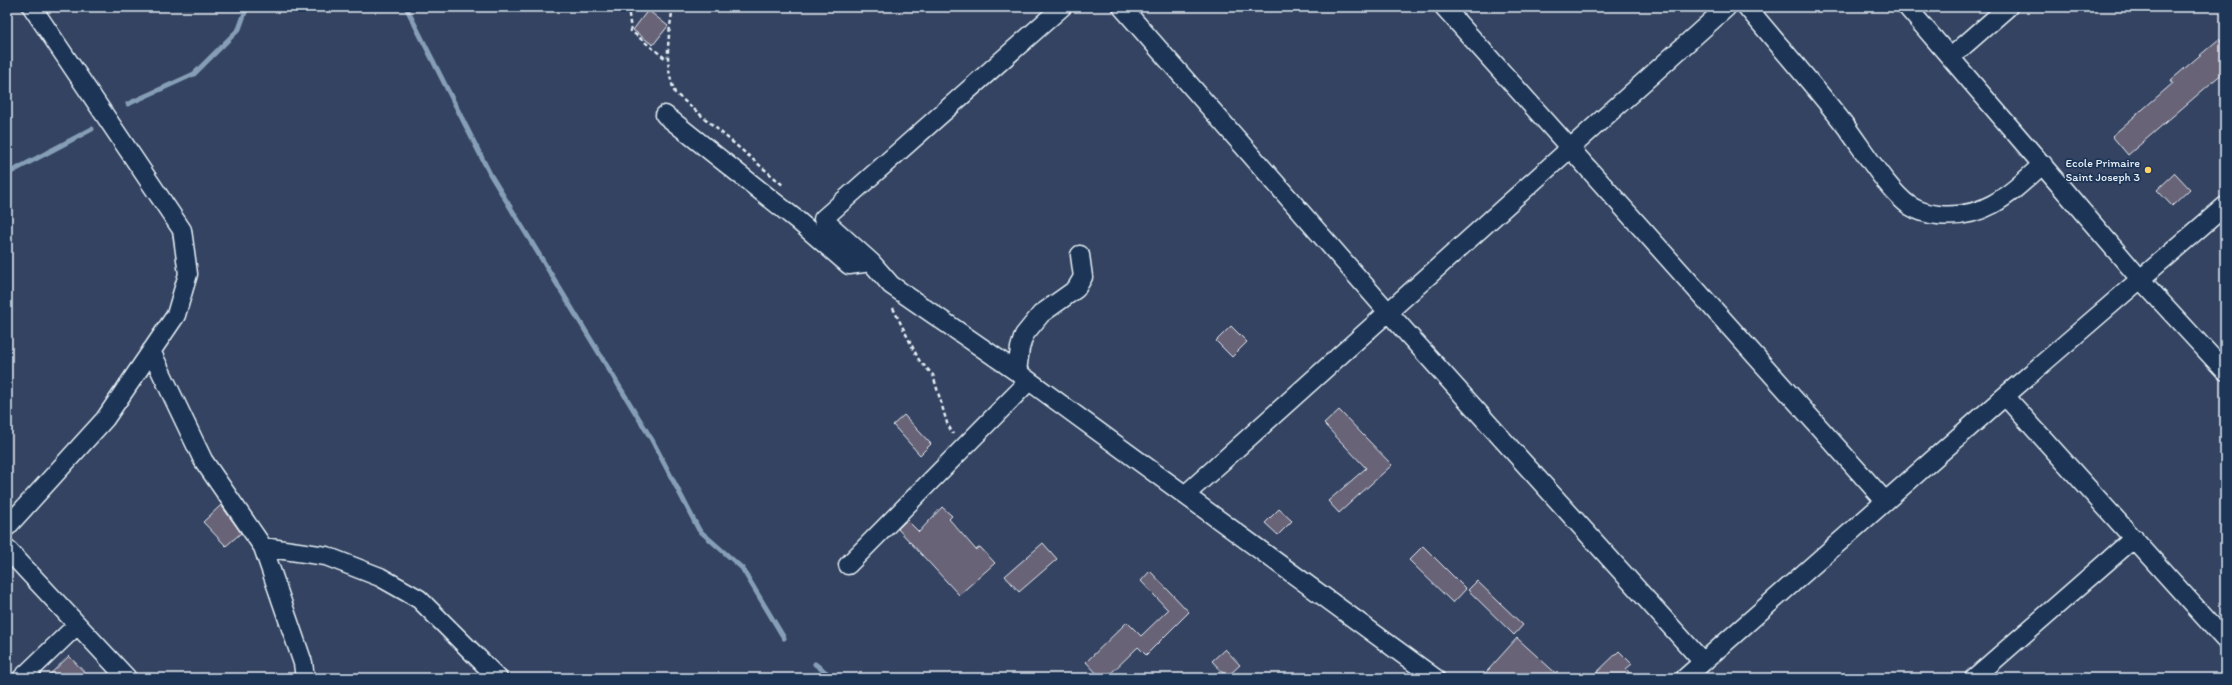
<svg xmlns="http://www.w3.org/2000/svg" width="2232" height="685" font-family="Itim,sans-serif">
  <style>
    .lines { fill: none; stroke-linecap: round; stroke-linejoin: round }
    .stream { stroke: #869fb7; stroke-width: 5 }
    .building { fill: #696478; stroke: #e8f1f8 }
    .minor-casing { stroke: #e8f1f8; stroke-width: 21 }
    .path { stroke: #e8f1f8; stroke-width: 2.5; stroke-dasharray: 4 3; stroke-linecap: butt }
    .minor { stroke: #1d3557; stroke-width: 18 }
    .poi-dot { fill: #ffd166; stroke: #1d3557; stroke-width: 1.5 }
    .labels { text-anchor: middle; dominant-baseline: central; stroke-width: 3.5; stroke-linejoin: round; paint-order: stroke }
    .poi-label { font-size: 12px; fill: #e8f1f8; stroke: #1d3557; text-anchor: end }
  </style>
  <rect width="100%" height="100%" fill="#344361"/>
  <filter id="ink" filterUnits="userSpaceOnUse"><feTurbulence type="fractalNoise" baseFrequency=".025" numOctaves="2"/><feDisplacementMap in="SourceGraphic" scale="8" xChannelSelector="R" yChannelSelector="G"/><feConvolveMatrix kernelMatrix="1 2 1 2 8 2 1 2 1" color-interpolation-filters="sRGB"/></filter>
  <g filter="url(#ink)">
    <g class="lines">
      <path class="stream" d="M406 7 490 174 652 440 699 530 742 568 784 638
        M128 104 194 74 239 29 247 7
        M7 174 92 129
        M815 664 833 678"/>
    </g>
    <path class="building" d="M648 10 668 26 653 45 633 30Z
      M2219 39 2225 47V71L2128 155 2112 136 2173 83 2171 80Z
      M2175 173 2190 189 2172 206 2157 190Z
      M1231 326 1247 342 1232 357 1216 341Z
      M1339 410 1392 465 1339 513 1328 501 1366 468 1324 424Z
      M904 415 931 444 920 455 893 425Z
      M221 505 241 533 226 546 203 522Z
      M942 507 952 516 949 519 976 550 980 547 995 563 959 595 898 529 907 520 919 532Z
      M1279 509 1292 521 1278 535 1265 523Z
      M1043 543 1057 559 1019 592 1005 576Z
      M1423 546 1466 589 1453 603 1409 560Z
      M1150 571 1189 612 1146 655 1138 647 1106 678H1101L1086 662 1127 622 1141 636 1168 610 1141 581Z
      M1477 581 1523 625 1514 635 1468 590Z
      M1517 638 1561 678H1481Z
      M1225 649 1240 665 1227 677 1212 661Z
      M1619 651 1632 664 1626 669 1634 678H1591Z
      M69 656 90 678H46Z"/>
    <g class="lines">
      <defs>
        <path id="minor" d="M1062 7 823 219 871 262 891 285 1017 372 1435 678
          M1122 7 1388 312 1702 661
          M1444 7 1885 501
          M1747 7C1779 46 1813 84 1844 124 1861 146 1888 191 1910 206 1918 211 1929 214 1938 215 1985 220 2011 193 2043 164
          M1907 7 2141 280 2225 371
          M1951 57 2008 7
          M665 115 797 220 849 265 871 262
          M151 351 203 460 263 547 303 663 305 678
          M1017 372 1020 348 1024 335 1041 314 1076 289 1083 277 1080 255
          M2005 396 2225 640
          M1185 495 1727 7
          M7 527 105 419 176 315 188 274 182 230 32 7
          M263 547 326 556 380 577 419 599 498 678
          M7 549 127 678
          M848 565 1028 382
          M22 678 77 625
          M1685 678 2005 396 2225 206
          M1974 678 2134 538"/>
      </defs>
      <use href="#minor" class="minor-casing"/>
      <path class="path" d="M628 7 631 31 666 59
        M673 7C668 37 664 64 675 93L784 186
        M893 308 919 360 933 375 947 423 953 434"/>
      <use href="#minor" class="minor"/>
    </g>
  </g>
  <circle class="poi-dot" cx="2148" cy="170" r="4"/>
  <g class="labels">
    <g class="poi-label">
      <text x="2140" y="163">Ecole Primaire<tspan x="2140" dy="14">Saint Joseph 3</tspan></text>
    </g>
  </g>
  <rect width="2232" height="685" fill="none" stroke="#1d3557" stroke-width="24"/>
  <rect x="12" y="12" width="2208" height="661" fill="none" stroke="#e8f1f8" stroke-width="1.5" filter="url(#ink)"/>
</svg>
